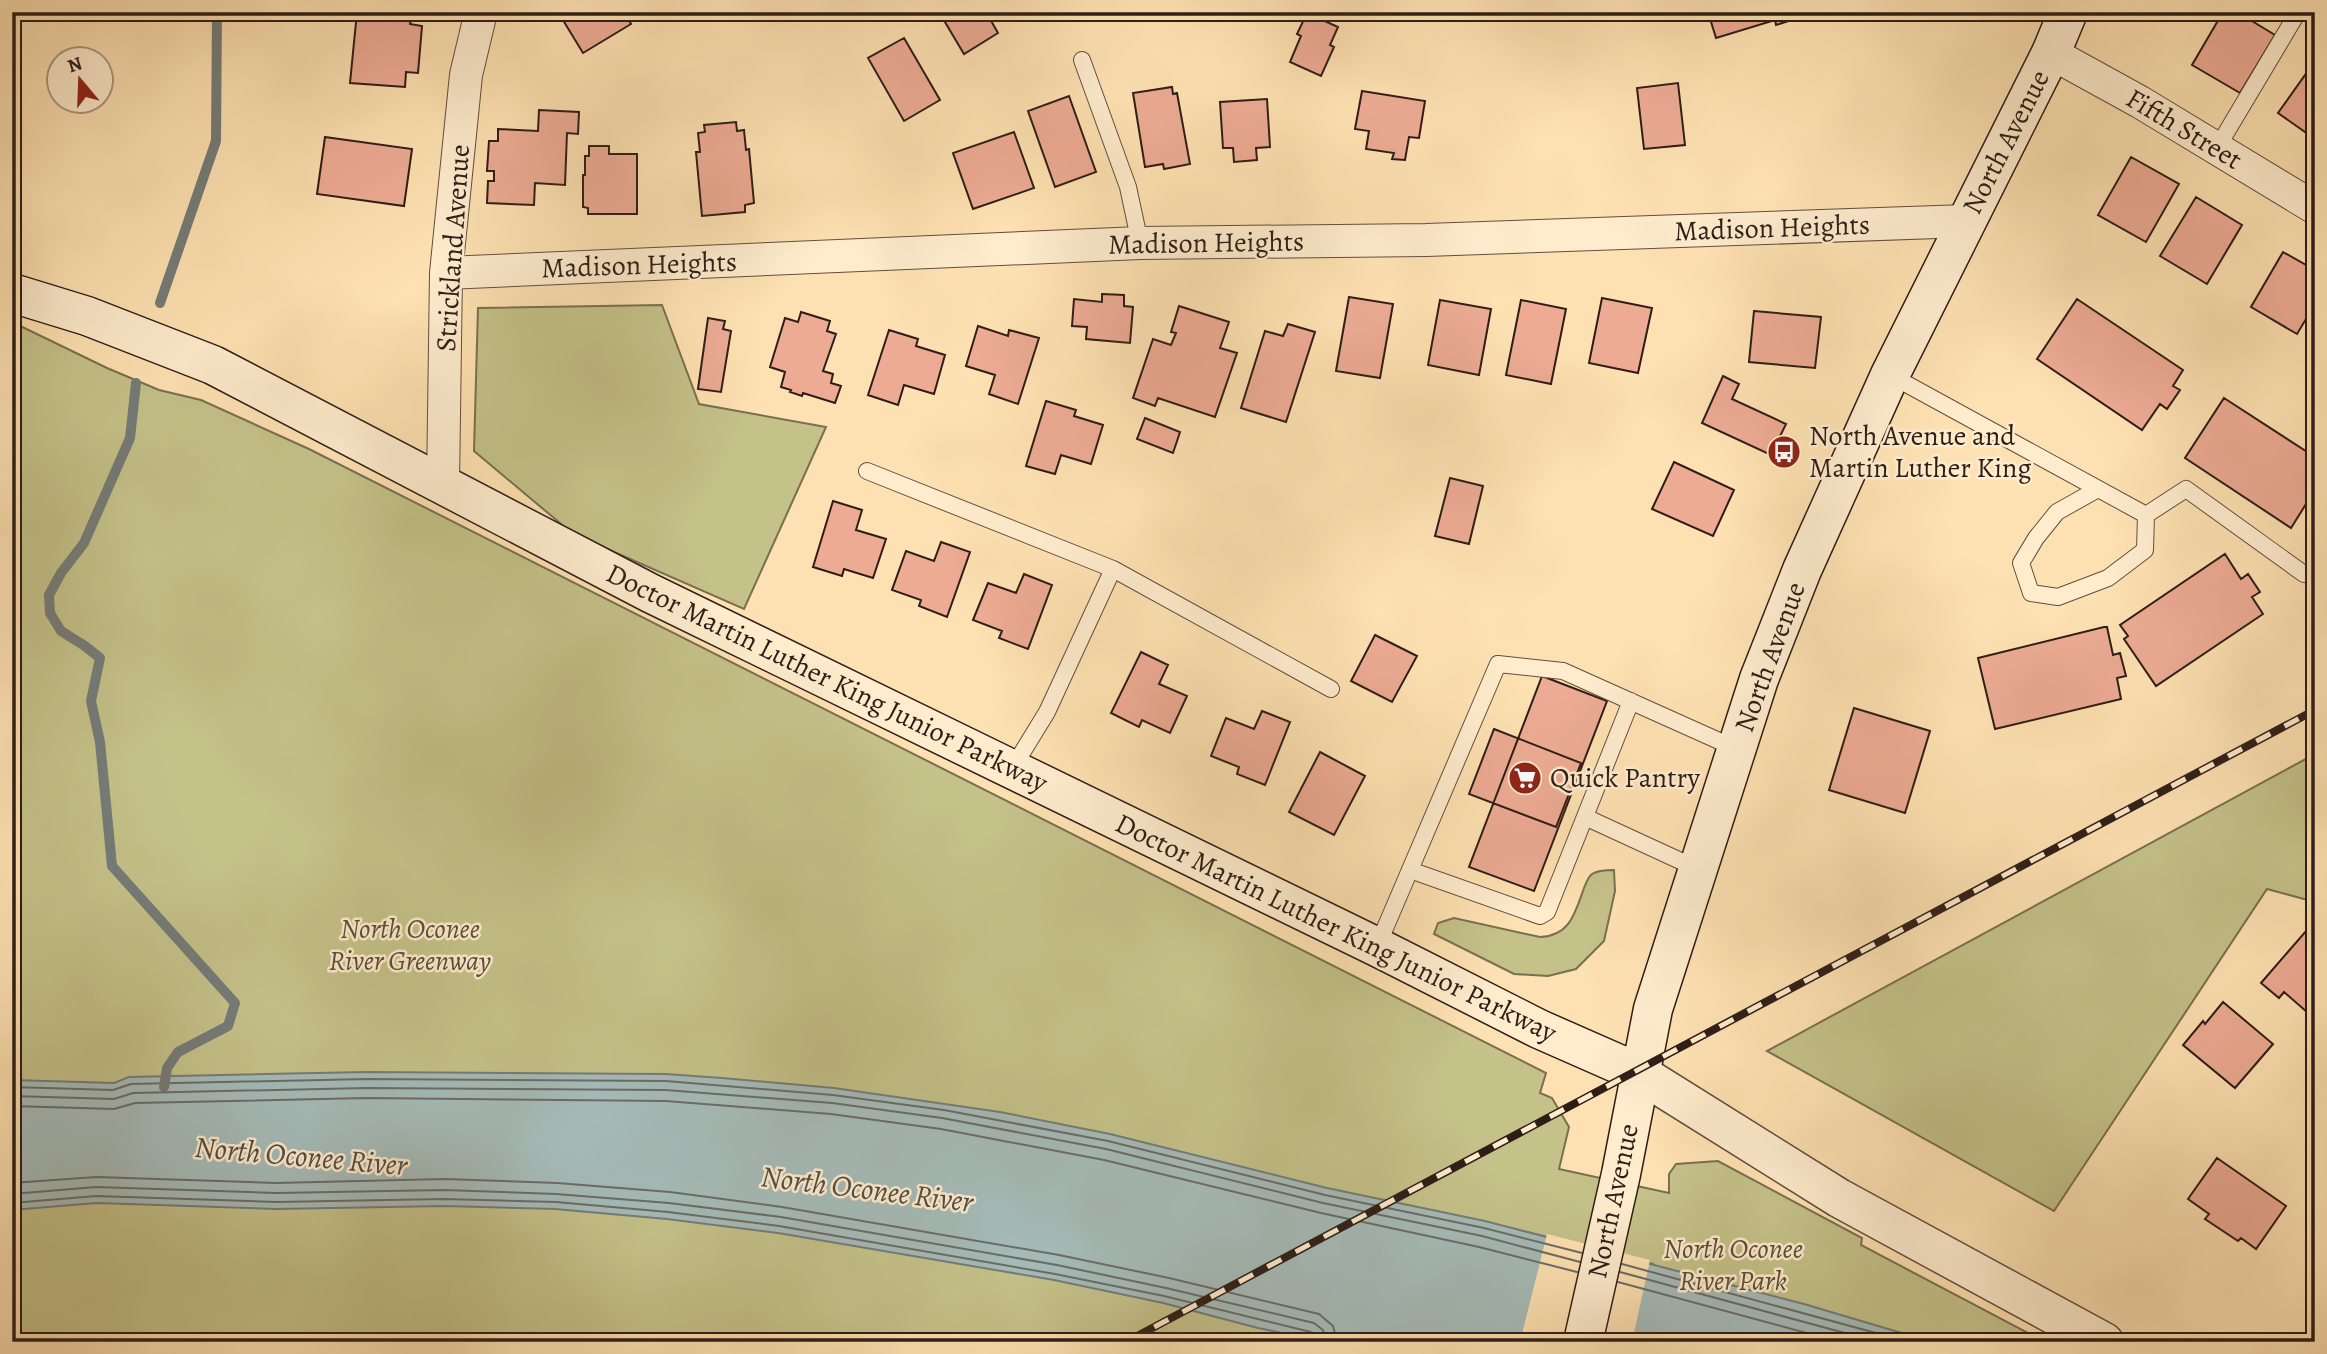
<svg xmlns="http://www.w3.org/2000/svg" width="2327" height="1354" font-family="Alegreya,serif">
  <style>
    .green { fill: #c4c189; stroke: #796f50; stroke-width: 2 }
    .water { fill: #a5bbb8; stroke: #757c78; stroke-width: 2 }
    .pier { fill: #fee1b2 }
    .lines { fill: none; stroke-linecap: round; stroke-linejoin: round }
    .shore { stroke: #6a6c68; stroke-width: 2 }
    .stream { stroke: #757c78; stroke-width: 10 }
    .building { fill: #edab94; stroke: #2e1d17; stroke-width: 2 }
    .service-casing { stroke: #624e3e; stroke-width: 18 }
    .minor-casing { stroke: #624e3e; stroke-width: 34 }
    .tertiary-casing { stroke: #624e3e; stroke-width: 41 }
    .secondary-casing { stroke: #2e1d17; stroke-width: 41 }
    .service { stroke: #feeccd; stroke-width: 16 }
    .minor { stroke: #feeccd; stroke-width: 32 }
    .tertiary { stroke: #feeccd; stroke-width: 38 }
    .secondary { stroke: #feeccd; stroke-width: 38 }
    .rail-casing { stroke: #2e1d17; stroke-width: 8 }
    .rail { stroke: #feeccd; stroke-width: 5; stroke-dasharray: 16; stroke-linecap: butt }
    .labels { text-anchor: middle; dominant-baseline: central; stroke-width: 5; stroke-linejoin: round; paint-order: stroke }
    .street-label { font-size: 28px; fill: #2e1d17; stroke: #feeccd }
    .poi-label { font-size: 28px; fill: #2e1d17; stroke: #feeccd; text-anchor: start }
    .park-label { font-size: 28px; font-style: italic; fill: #5b4e39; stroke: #feeccd }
    .water-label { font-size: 30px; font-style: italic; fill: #524c47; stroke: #feeccd }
  </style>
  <rect width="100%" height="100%" fill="#fee1b2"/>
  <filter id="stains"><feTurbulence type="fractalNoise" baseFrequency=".00286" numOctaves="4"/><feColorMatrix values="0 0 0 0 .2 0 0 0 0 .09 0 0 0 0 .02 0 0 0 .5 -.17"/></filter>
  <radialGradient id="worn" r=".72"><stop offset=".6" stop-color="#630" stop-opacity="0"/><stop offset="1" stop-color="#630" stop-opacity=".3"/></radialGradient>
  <path class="green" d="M662 305 699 404 826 427 744 609 573 534 474 451 478 308Z
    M12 322 107 368 159 390 201 400 309 449 1546 1073 1540 1093 1552 1098 1569 1127 1559 1169 1669 1193V1174L1676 1164 1718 1161 1862 1238 1861 1245 2045 1342H1635L1653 1264 1503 1226 1469 1342H12Z
    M2315 754V902L2267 889 2054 1211 1767 1051Z
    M1614 870 1615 891 1604 941 1576 969 1548 976 1514 974 1434 934 1438 923 1454 918 1540 937C1570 936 1575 913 1584 888 1586 883 1588 877 1592 874 1598 870 1608 870 1614 870Z"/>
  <path class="water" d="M366 1072 666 1074 722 1078 834 1088 1000 1112 1110 1134 1327 1188 1485 1221 1804 1304 1932 1342H1326L1258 1328 1163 1303 1054 1280 778 1233 667 1219 555 1209 444 1206 276 1209 97 1203 12 1210V1080L114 1083 129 1077Z"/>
  <path class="pier" d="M1547 1234 1650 1260 1632 1342H1520Z"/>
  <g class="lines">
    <path class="shore" d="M12 1087 113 1090 131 1084 367 1079 666 1081 833 1095 944 1110 1108 1141 1325 1195 1484 1228 1582 1253
      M12 1096 114 1099 133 1093 367 1088 666 1090 832 1103 942 1118 1106 1149 1323 1203 1482 1236 1580 1262
      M12 1106 114 1109 135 1103 367 1098 666 1101 831 1114 941 1129 1104 1160 1321 1213 1479 1247 1577 1272
      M12 1183 96 1177 276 1183 444 1179 557 1183 670 1192 782 1207 1059 1255 1169 1278 1319 1314 1333 1326 1337 1342
      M12 1194 96 1187 276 1193 444 1190 556 1194 669 1203 781 1217 1057 1265 1166 1288 1314 1323 1323 1330 1326 1342
      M12 1203 96 1196 276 1202 444 1199 556 1202 668 1212 779 1226 1055 1274 1164 1296 1311 1332 1317 1336 1318 1342
      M1622 1264 1909 1342
      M1620 1272 1878 1342
      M1618 1282 1840 1342"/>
    <path class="stream" d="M160 303 216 141 217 12
      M136 383 130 438 84 543 61 573 49 595 50 613 61 631 85 646 100 658 91 701 100 742 112 866 235 1003 228 1026 178 1052 167 1068 164 1087"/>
  </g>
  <path class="building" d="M357 12H412L410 24 422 26 418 73 406 72 405 87 350 83Z
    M558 12H624L631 24 583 53Z
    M939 12H986L998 33 964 54Z
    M1708 12H1816L1776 25 1775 20 1716 38Z
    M2223 12H2237L2275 35 2240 93 2192 65Z
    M1307 13 1338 27 1330 45 1334 47 1321 76 1290 62 1301 36 1297 34Z
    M904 38 940 100 904 121 868 58Z
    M2315 61V139L2278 113Z
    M1678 83 1685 145 1644 149 1637 88Z
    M1172 87 1173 94 1177 93 1190 164 1164 169 1163 164 1145 167 1133 93Z
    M1362 91 1425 101 1419 138 1409 137 1405 160 1392 159 1394 153 1366 149 1369 131 1355 129Z
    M1069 96 1096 172 1055 187 1028 111Z
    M1267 99 1270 147 1256 148 1257 160 1234 162 1233 148H1223L1220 102Z
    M539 110 579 112 578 134 567 133 565 185 535 183 534 205 487 203 488 181H494V171H487L489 141H498V129L538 131Z
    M736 122 737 131 744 130 746 150 749 149 754 203 745 205V212L702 216 696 152H700L698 133 705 132 704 125Z
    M1014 132 1034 188 973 209 953 153Z
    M325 137 412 149 404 206 317 194Z
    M589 146H609V154H637V214H588V208L583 207V175H585V156H589Z
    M2131 157 2179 184 2146 242 2098 215Z
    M2196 197 2242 225 2207 284 2160 256Z
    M2283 252 2315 270V304L2297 334 2251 307Z
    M1102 294 1124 295V306L1133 307 1130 343 1086 339 1087 327 1072 326 1074 299 1102 302Z
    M1349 297 1393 304 1380 378 1336 371Z
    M1602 298 1652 308 1638 373 1589 363Z
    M2077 299 2183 370 2173 386 2180 390 2167 409 2160 404 2142 430 2037 359Z
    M1440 300 1491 309 1479 375 1428 365Z
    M1521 300 1566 309 1551 384 1506 375Z
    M1179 306 1229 322 1220 348 1237 353 1215 417 1158 398 1155 406 1133 398 1153 339 1171 345 1176 333 1171 332Z
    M1754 311 1821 317 1815 368 1749 362Z
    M801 312 830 321 827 331 836 334 823 371 833 374 831 383 841 386 835 403 803 393 802 396 790 392 791 390 781 387 785 372 770 367 785 318 798 322Z
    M708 318 725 321 723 329 731 331 721 392 698 389Z
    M1288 324 1315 332 1286 422 1241 408 1265 331 1283 336Z
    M978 326 1008 336 1009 330 1039 338 1018 404 989 394 995 375 966 366Z
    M889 330 918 339 916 346 945 355 934 394 904 385 898 405 868 395Z
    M1723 376 1739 384 1732 399 1786 424 1771 455 1702 423Z
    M2224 398 2315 457V508L2314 509 2306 504 2291 528 2185 458Z
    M1046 401 1076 410 1074 416 1103 425 1091 464 1061 455 1055 474 1026 466Z
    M1145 418 1180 432 1173 453 1137 439Z
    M1674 462 1734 490 1713 536 1652 509Z
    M1450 478 1483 486 1469 544 1435 536Z
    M833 501 862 510 856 530 886 539 873 578 844 569 842 576 813 567Z
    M941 542 970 552 947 617 919 606 921 600 892 590 906 551 934 561Z
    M2225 554 2241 579 2248 574 2260 592 2252 597 2263 614 2156 686 2124 639 2128 636 2120 625Z
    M1024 574 1052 585 1028 649 999 638 1002 631 973 620 988 583 1016 593Z
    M2104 627H2107L2113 655 2120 653 2126 676 2117 678 2121 699 1995 729 1978 658Z
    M1375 635 1417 656 1392 702 1351 681Z
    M1141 652 1168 665 1159 684 1187 696 1170 733 1142 720 1139 727 1111 713Z
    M1542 676 1607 701 1534 891 1469 867Z
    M1854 708 1930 731 1905 813 1829 790Z
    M1262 711 1290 722 1265 785 1237 774 1239 767 1211 756 1226 718 1254 729Z
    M1494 729 1581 763 1556 827 1469 794Z
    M1320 752 1365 776 1334 835 1289 812Z
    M2306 931 2315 938V1019L2284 992 2279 998 2261 983Z
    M2223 1002 2273 1044 2235 1088 2183 1045 2203 1021 2205 1024Z
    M2217 1158 2286 1206 2256 1249 2241 1238 2238 1241 2205 1219 2209 1214 2188 1199Z"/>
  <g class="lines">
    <defs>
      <path id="service" d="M1082 60 1128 187 1140 243
        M2217 148 2298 12
        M1890 375 2146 515 2186 489 2304 574 2315 570
        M867 471 1113 569 1047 712 1012 769
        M2098 489 2057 512 2036 538 2021 563 2031 593 2058 597 2108 578 2145 550 2146 515
        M1113 569 1331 689
        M1585 817 1698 869
        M1410 870 1540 916 1547 912 1631 701
        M1377 947 1498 664 1563 671 1737 749"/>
      <path id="minor" d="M2051 53 2140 102 2315 208
        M446 273 1140 243 1426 240 1966 221
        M443 485 446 273 466 75 481 12"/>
      <path id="tertiary" d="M1639 1073 1839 1198 2104 1342"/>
      <path id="secondary" d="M12 293 87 316 213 365 650 593 1377 947 1539 1029 1639 1073
        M1583 1342 1621 1174 1653 1009 1759 679 1802 570 1890 375 2051 53 2068 12"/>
    </defs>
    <use href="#service" class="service-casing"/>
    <use href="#minor" class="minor-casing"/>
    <use href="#tertiary" class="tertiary-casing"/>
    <use href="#secondary" class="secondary-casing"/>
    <use href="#service" class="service"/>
    <use href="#minor" class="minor"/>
    <use href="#tertiary" class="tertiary"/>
    <use href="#secondary" class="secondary"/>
    <defs>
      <path id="rail" d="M1126 1342 2315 710"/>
    </defs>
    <use href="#rail" class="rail-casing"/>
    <use href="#rail" class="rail"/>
  </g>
  <defs>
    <symbol id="bus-disc" viewBox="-11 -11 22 22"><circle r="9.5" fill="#8f2418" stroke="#feeccd"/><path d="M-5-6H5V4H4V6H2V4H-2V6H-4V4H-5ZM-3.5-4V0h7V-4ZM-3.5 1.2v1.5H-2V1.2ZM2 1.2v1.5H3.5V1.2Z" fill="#fff"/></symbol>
    <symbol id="supermarket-disc" viewBox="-11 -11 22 22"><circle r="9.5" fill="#8f2418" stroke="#feeccd"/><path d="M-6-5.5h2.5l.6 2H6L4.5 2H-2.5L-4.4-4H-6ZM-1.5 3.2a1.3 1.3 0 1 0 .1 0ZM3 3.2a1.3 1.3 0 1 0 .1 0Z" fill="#fff"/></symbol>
  </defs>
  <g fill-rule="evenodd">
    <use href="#bus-disc" x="1765" y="433" width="38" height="38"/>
    <use href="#supermarket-disc" x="1506" y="759" width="38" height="38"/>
  </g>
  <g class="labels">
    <g class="street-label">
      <text transform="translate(2184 129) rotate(31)">Fifth Street</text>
      <text transform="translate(2006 142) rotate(-63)">North Avenue</text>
      <text transform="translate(1772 228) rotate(-2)">Madison Heights</text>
      <text transform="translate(1206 243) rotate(-1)">Madison Heights</text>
      <text transform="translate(453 248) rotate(-86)">Strickland Avenue</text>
      <text transform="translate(639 265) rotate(-2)">Madison Heights</text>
      <text transform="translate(1770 657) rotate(-70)">North Avenue</text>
      <text transform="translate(827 678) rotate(26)">Doctor Martin Luther King Junior Parkway</text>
      <text transform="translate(1336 928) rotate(26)">Doctor Martin Luther King Junior Parkway</text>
      <text transform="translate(1613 1201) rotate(-78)">North Avenue</text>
    </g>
    <g class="poi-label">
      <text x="1809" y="436">North Avenue and<tspan x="1809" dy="32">Martin Luther King</tspan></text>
      <text x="1550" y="778">Quick Pantry</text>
    </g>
    <g class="park-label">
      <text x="410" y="929">North Oconee<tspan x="410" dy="32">River Greenway</tspan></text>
      <text x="1733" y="1249">North Oconee<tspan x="1733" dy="32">River Park</tspan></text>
    </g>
    <g class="water-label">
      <text transform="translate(301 1156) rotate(5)">North Oconee River</text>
      <text transform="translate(867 1189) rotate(7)">North Oconee River</text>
    </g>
  </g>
  <rect width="2327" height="1354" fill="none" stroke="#fee1b2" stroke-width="42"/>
  <rect x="14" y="14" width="2299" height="1326" fill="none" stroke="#2e1d17" stroke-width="3.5"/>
  <rect x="21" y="21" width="2285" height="1312" fill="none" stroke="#2e1d17" stroke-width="2"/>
  <g transform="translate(80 80) rotate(341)"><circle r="33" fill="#feeccd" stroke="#ab9984" stroke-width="2"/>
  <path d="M0-5L12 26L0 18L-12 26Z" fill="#8f2418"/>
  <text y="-10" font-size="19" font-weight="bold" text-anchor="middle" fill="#2e1d17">N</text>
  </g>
  <rect width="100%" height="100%" filter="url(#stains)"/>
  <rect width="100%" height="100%" fill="url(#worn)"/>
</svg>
